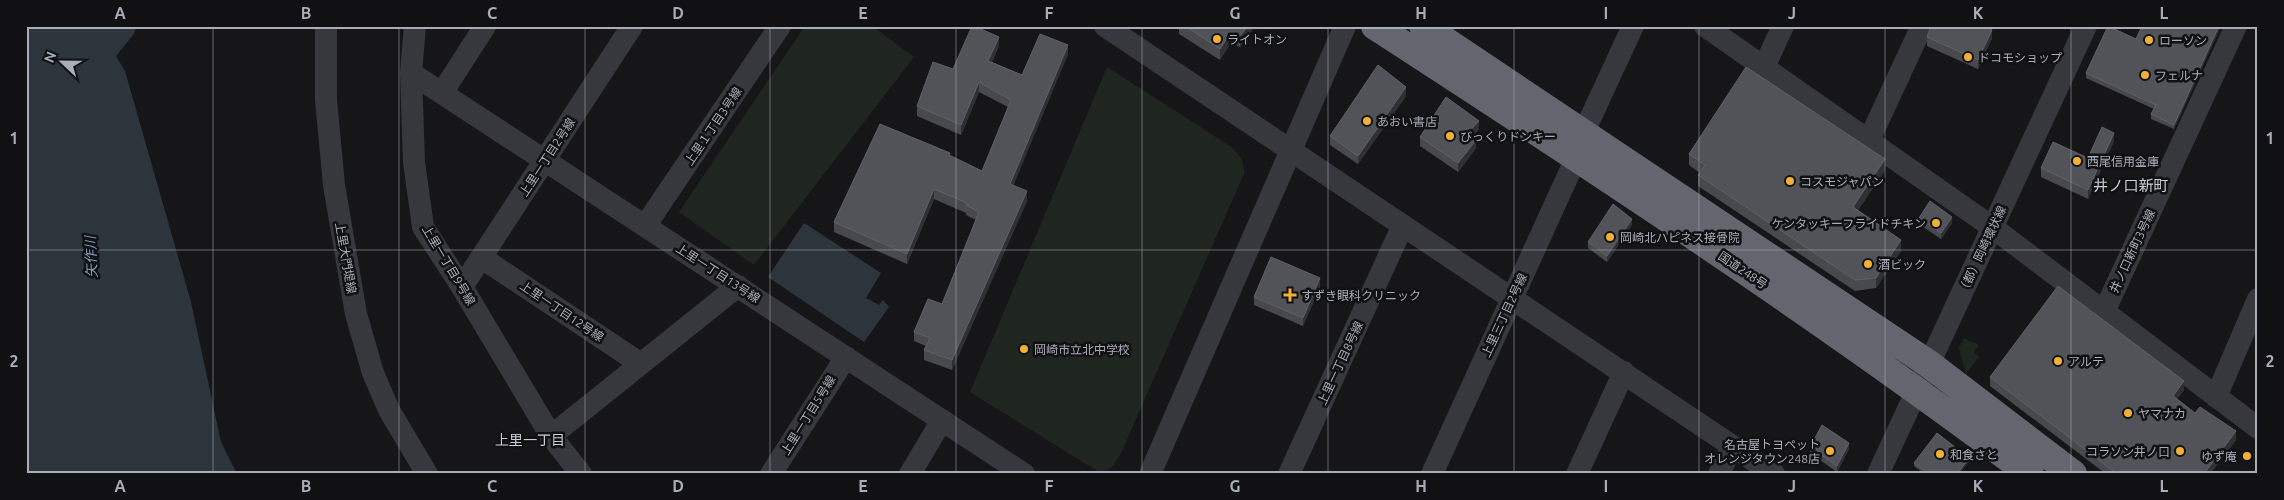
<svg xmlns="http://www.w3.org/2000/svg" width="2284" height="500" font-family="Ubuntu,'Noto Sans JP',sans-serif">
  <style>
    .green { fill: #1e261f }
    .water { fill: #2c353c }
    .lines { fill: none; stroke-linecap: round; stroke-linejoin: round }
    .river { stroke: #2c353c; stroke-width: 30 }
    .minor { stroke: #37383d; stroke-width: 22 }
    .highway { stroke: #63666e; stroke-width: 28 }
    .wall { fill: #47494d }
    .shaded-wall { fill: #2f3033 }
    .building { fill: #525359; stroke: #5f6168 }
    .grid { fill: none; stroke: #a8adb8; stroke-width: 1; stroke-opacity: 0.55 }
    .poi-dot { fill: #f2b134; stroke: #111113; stroke-width: 2 }
    .labels { text-anchor: middle; dominant-baseline: central; stroke-width: 5; stroke-linejoin: round; paint-order: stroke }
    .poi-label { font-size: 12px; fill: #a8adb8; stroke: #111113; text-anchor: start }
    .street-label { font-size: 12px; fill: #a8adb8; stroke: #111113 }
    .water-label { font-size: 14px; font-style: italic; fill: #7f9bb3; stroke: #111113 }
    .neighbourhood-label { font-size: 14px; fill: #c9ccd4; stroke: #111113 }
    .quarter-label { font-size: 15px; fill: #c9ccd4; stroke: #111113 }
    .neatline { fill: none; stroke: #a8adb8; stroke-width: 2 }
    .grid-label { font-size: 16px; text-anchor: middle; font-weight: bold; fill: #a8adb8 }
  </style>
  <rect width="100%" height="100%" fill="#161618"/>
  <path class="green" d="M805 26H872L914 57 754 265 679 212Z
    M1107 67 1230 146C1238 154 1245 161 1244 174L1121 453 1114 465 1102 474 970 392Z
    M1964 338 1979 345 1974 352 1979 357 1966 374 1959 348Z"/>
  <path class="water" d="M26 26H98L125 71 191 302 221 442 237 474H26Z
    M804 223 881 273 866 298 879 305 883 300 889 307 864 342 768 277Z"/>
  <g class="lines">
    <path class="river" d="M82 74 121 26"/>
    <path class="minor" d="M326 26V100L334 185 356 314 373 373 389 410 427 474
      M415 26 411 73 414 162 423 227 462 287 551 436 581 474
      M1105 26 1774 474
      M1705 26 1992 227 2258 428
      M1764 67 1783 26
      M411 73 1024 474
      M442 93 485 26
      M1583 134 1633 26
      M1869 140 1922 26
      M645 226 780 26
      M482 258 641 364
      M462 287 632 26
      M2104 312 2236 26
      M2216 397 2258 299
      M551 436 738 286
      M771 474 846 357
      M910 474 942 420
      M1150 474 1345 26
      M1289 474 1403 225
      M1432 474 1577 156
      M1577 474 1624 372
      M1719 474 1732 446
      M1878 474 2086 26"/>
    <path class="highway" d="M1375 26C1597 170 1818 315 2030 474
      M1423 26 1929 364 2073 474"/>
  </g>
  <path class="wall" d="M1179 26H1255L1240 47 1231 43 1220 60 1179 34Z
    M2142 26H2221L2174 129 2151 119V114L2154 109 2086 78V73L2136 39Z
    M1927 37 1992 38 1978 69 1927 46Z
    M999 46 992 62 1022 75 1068 54 1013 185 1027 201 952 370 924 360V350L926 346 914 341V332L942 304 976 220 966 215V213L934 199 907 264 834 232V222L950 156 982 171 1008 107 979 92 961 135 917 116V106Z
    M1406 96 1358 164 1330 145V136Z
    M1479 129 1472 137 1476 148 1458 172 1420 146V137Z
    M2114 141 2088 199 2041 177V168L2088 158Z
    M1689 154 1885 170 1858 210 1901 251 1876 288 1855 291 1698 186V175L1700 173 1689 165Z
    M1919 218 1952 223 1941 239 1919 224Z
    M1632 225 1607 262 1588 248V242Z
    M1320 287 1303 326 1254 305V297Z
    M1990 377 2184 390 2177 399 2195 413 2236 440 2210 474H2106L1990 386Z
    M1810 447 1849 449 1837 472 1810 453Z
    M1969 461 1959 474H1925L1914 466V463Z"/>
  <path class="shaded-wall" d="M1248 26H1255L1240 47V36Z
    M2219 26H2221L2174 129V125Z
    M1992 30V38L1978 69V60Z
    M1231 32V43L1220 60V49Z
    M999 37V46L988 70V61Z
    M1068 45V54L1010 194V184Z
    M979 82V92L961 135V125Z
    M1406 87V96L1358 164V156Z
    M1479 121V129L1468 142V133Z
    M2114 133V141L2088 199V190Z
    M1476 140V148L1458 172V163Z
    M1885 159V170L1853 218V207Z
    M934 189V199L907 264V254Z
    M1027 191V201L952 370V360Z
    M1952 217V223L1941 239V233Z
    M1632 219V225L1607 262V256Z
    M1901 240V251L1876 288V278Z
    M1320 278V287L1303 326V318Z
    M2184 381V390L2173 405V396Z
    M2236 431V440L2210 474H2204Z
    M1849 443V449L1837 472V466Z
    M1969 458V461L1959 474H1957Z"/>
  <path class="building" d="M972 26H974L999 37 988 61 1022 75 1040 34 1068 45 1010 184 1027 191 952 360 924 350 930 338 914 332 928 299 942 304 979 212 966 205 967 203 934 189 907 254 834 222 880 124 950 153 949 155 982 171 1011 100 979 82 961 125 917 106 933 62 953 69Z
    M1185 26H1248L1240 36 1231 32 1220 49Z
    M1931 26H1984L1992 30 1978 60 1927 37Z
    M2108 26 2136 39 2142 26H2219L2174 125 2151 114 2156 105 2086 73Z
    M1378 65 1406 87 1358 156 1330 136Z
    M1746 67 1885 159 1853 207 1901 240 1876 278 1855 280 1698 175 1705 165 1689 154Z
    M1446 97 1479 121 1468 133 1476 140 1458 163 1420 137Z
    M2102 127 2114 133 2088 190 2041 168 2053 142 2088 158Z
    M1930 201 1952 217 1941 233 1919 218Z
    M1613 204 1632 219 1607 256 1588 242Z
    M1271 257 1320 278 1303 318 1254 297Z
    M2058 286 2184 381 2173 396 2195 413 2200 407 2236 431 2204 474H2117L1990 377Z
    M1822 425 1849 443 1837 466 1810 447Z
    M1937 433 1969 458 1957 474H1929L1914 463Z"/>
  <path class="grid" d="M213 26V474M399 26V474M585 26V474M770 26V474M956 26V474M1142 26V474M1328 26V474M1514 26V474M1699 26V474M1885 26V474M2071 26V474M26 250H2258"/>
  <g class="poi-dot">
    <circle cx="1217" cy="39" r="5"/>
    <circle cx="2149" cy="40" r="5"/>
    <circle cx="1968" cy="57" r="5"/>
    <circle cx="2145" cy="75" r="5"/>
    <circle cx="1367" cy="121" r="5"/>
    <circle cx="1450" cy="136" r="5"/>
    <circle cx="2077" cy="161" r="5"/>
    <circle cx="1790" cy="181" r="5"/>
    <circle cx="1936" cy="223" r="5"/>
    <circle cx="1610" cy="237" r="5"/>
    <circle cx="1868" cy="264" r="5"/>
    <path d="M1287.5 287.5h5v5h5v5h-5v5h-5v-5h-5v-5h5z"/>
    <circle cx="1024" cy="349" r="5"/>
    <circle cx="2058" cy="361" r="5"/>
    <circle cx="2128" cy="413" r="5"/>
    <circle cx="1830" cy="451" r="5"/>
    <circle cx="2180" cy="451" r="5"/>
    <circle cx="1940" cy="454" r="5"/>
    <circle cx="2247" cy="456" r="5"/>
  </g>
  <g class="labels">
    <g class="poi-label">
      <text x="1227" y="39">ライトオン</text>
      <text x="2159" y="40">ローソン</text>
      <text x="1978" y="57">ドコモショップ</text>
      <text x="2155" y="75">フェルナ</text>
      <text x="1377" y="121">あおい書店</text>
      <text x="1460" y="136">びっくりドンキー</text>
      <text x="2087" y="161">西尾信用金庫</text>
      <text x="1800" y="181">コスモジャパン</text>
      <text x="1926" y="223" text-anchor="end">ケンタッキーフライドチキン</text>
      <text x="1620" y="237">岡崎北ハピネス接骨院</text>
      <text x="1878" y="264">酒ビック</text>
      <text x="1301" y="295">すずき眼科クリニック</text>
      <text x="1034" y="349">岡崎市立北中学校</text>
      <text x="2068" y="361">アルテ</text>
      <text x="2138" y="413">ヤマナカ</text>
      <text x="1820" y="444" text-anchor="end">名古屋トヨペット<tspan x="1820" dy="14">オレンジタウン248店</tspan></text>
      <text x="2170" y="451" text-anchor="end">コラソン井ノ口</text>
      <text x="1950" y="454">和食さと</text>
      <text x="2237" y="456" text-anchor="end">ゆず庵</text>
    </g>
    <g class="street-label">
      <text transform="translate(713 126) rotate(-56)">上里１丁目3号線</text>
      <text transform="translate(547 157) rotate(-57)">上里一丁目2号線</text>
      <text transform="translate(1982 250) rotate(-65)">（都）岡崎環状線</text>
      <text transform="translate(2132 251) rotate(-65)">井ノ口新町3号線</text>
      <text transform="translate(346 258) rotate(80)">上里大門堤線</text>
      <text transform="translate(449 265) rotate(59)">上里一丁目9号線</text>
      <text transform="translate(1743 270) rotate(34)">国道248号</text>
      <text transform="translate(718 273) rotate(33)">上里一丁目13号線</text>
      <text transform="translate(562 311) rotate(34)">上里一丁目12号線</text>
      <text transform="translate(1504 315) rotate(-65)">上里三丁目2号線</text>
      <text transform="translate(1340 363) rotate(-65)">上里一丁目8号線</text>
      <text transform="translate(808 415) rotate(-58)">上里一丁目5号線</text>
    </g>
    <g class="water-label">
      <text transform="translate(91 257) rotate(-93)">矢作川</text>
    </g>
    <g class="neighbourhood-label">
      <text x="530" y="440">上里一丁目</text>
    </g>
    <g class="quarter-label">
      <text x="2131" y="185">井ノ口新町</text>
    </g>
  </g>
  <rect width="2284" height="500" fill="none" stroke="#111113" stroke-width="55"/>
  <g transform="translate(62 62) rotate(292)" stroke="#111113" stroke-width="4" paint-order="stroke">
  <path d="M0-4L9 19L0 12L-9 19Z" fill="#a8adb8"/>
  <text y="-8" font-size="14" font-weight="bold" text-anchor="middle" fill="#a8adb8">N</text>
  </g>
  <rect x="28" y="28" width="2228" height="444" class="neatline"/>
  <g class="grid-label">
    <text x="120" y="19">A</text>
    <text x="306" y="19">B</text>
    <text x="492" y="19">C</text>
    <text x="678" y="19">D</text>
    <text x="863" y="19">E</text>
    <text x="1049" y="19">F</text>
    <text x="1235" y="19">G</text>
    <text x="1421" y="19">H</text>
    <text x="1606" y="19">I</text>
    <text x="1792" y="19">J</text>
    <text x="1978" y="19">K</text>
    <text x="2164" y="19">L</text>
    <text x="14" y="144">1</text>
    <text x="2270" y="144">1</text>
    <text x="14" y="367">2</text>
    <text x="2270" y="367">2</text>
    <text x="120" y="492">A</text>
    <text x="306" y="492">B</text>
    <text x="492" y="492">C</text>
    <text x="678" y="492">D</text>
    <text x="863" y="492">E</text>
    <text x="1049" y="492">F</text>
    <text x="1235" y="492">G</text>
    <text x="1421" y="492">H</text>
    <text x="1606" y="492">I</text>
    <text x="1792" y="492">J</text>
    <text x="1978" y="492">K</text>
    <text x="2164" y="492">L</text>
  </g>
</svg>
